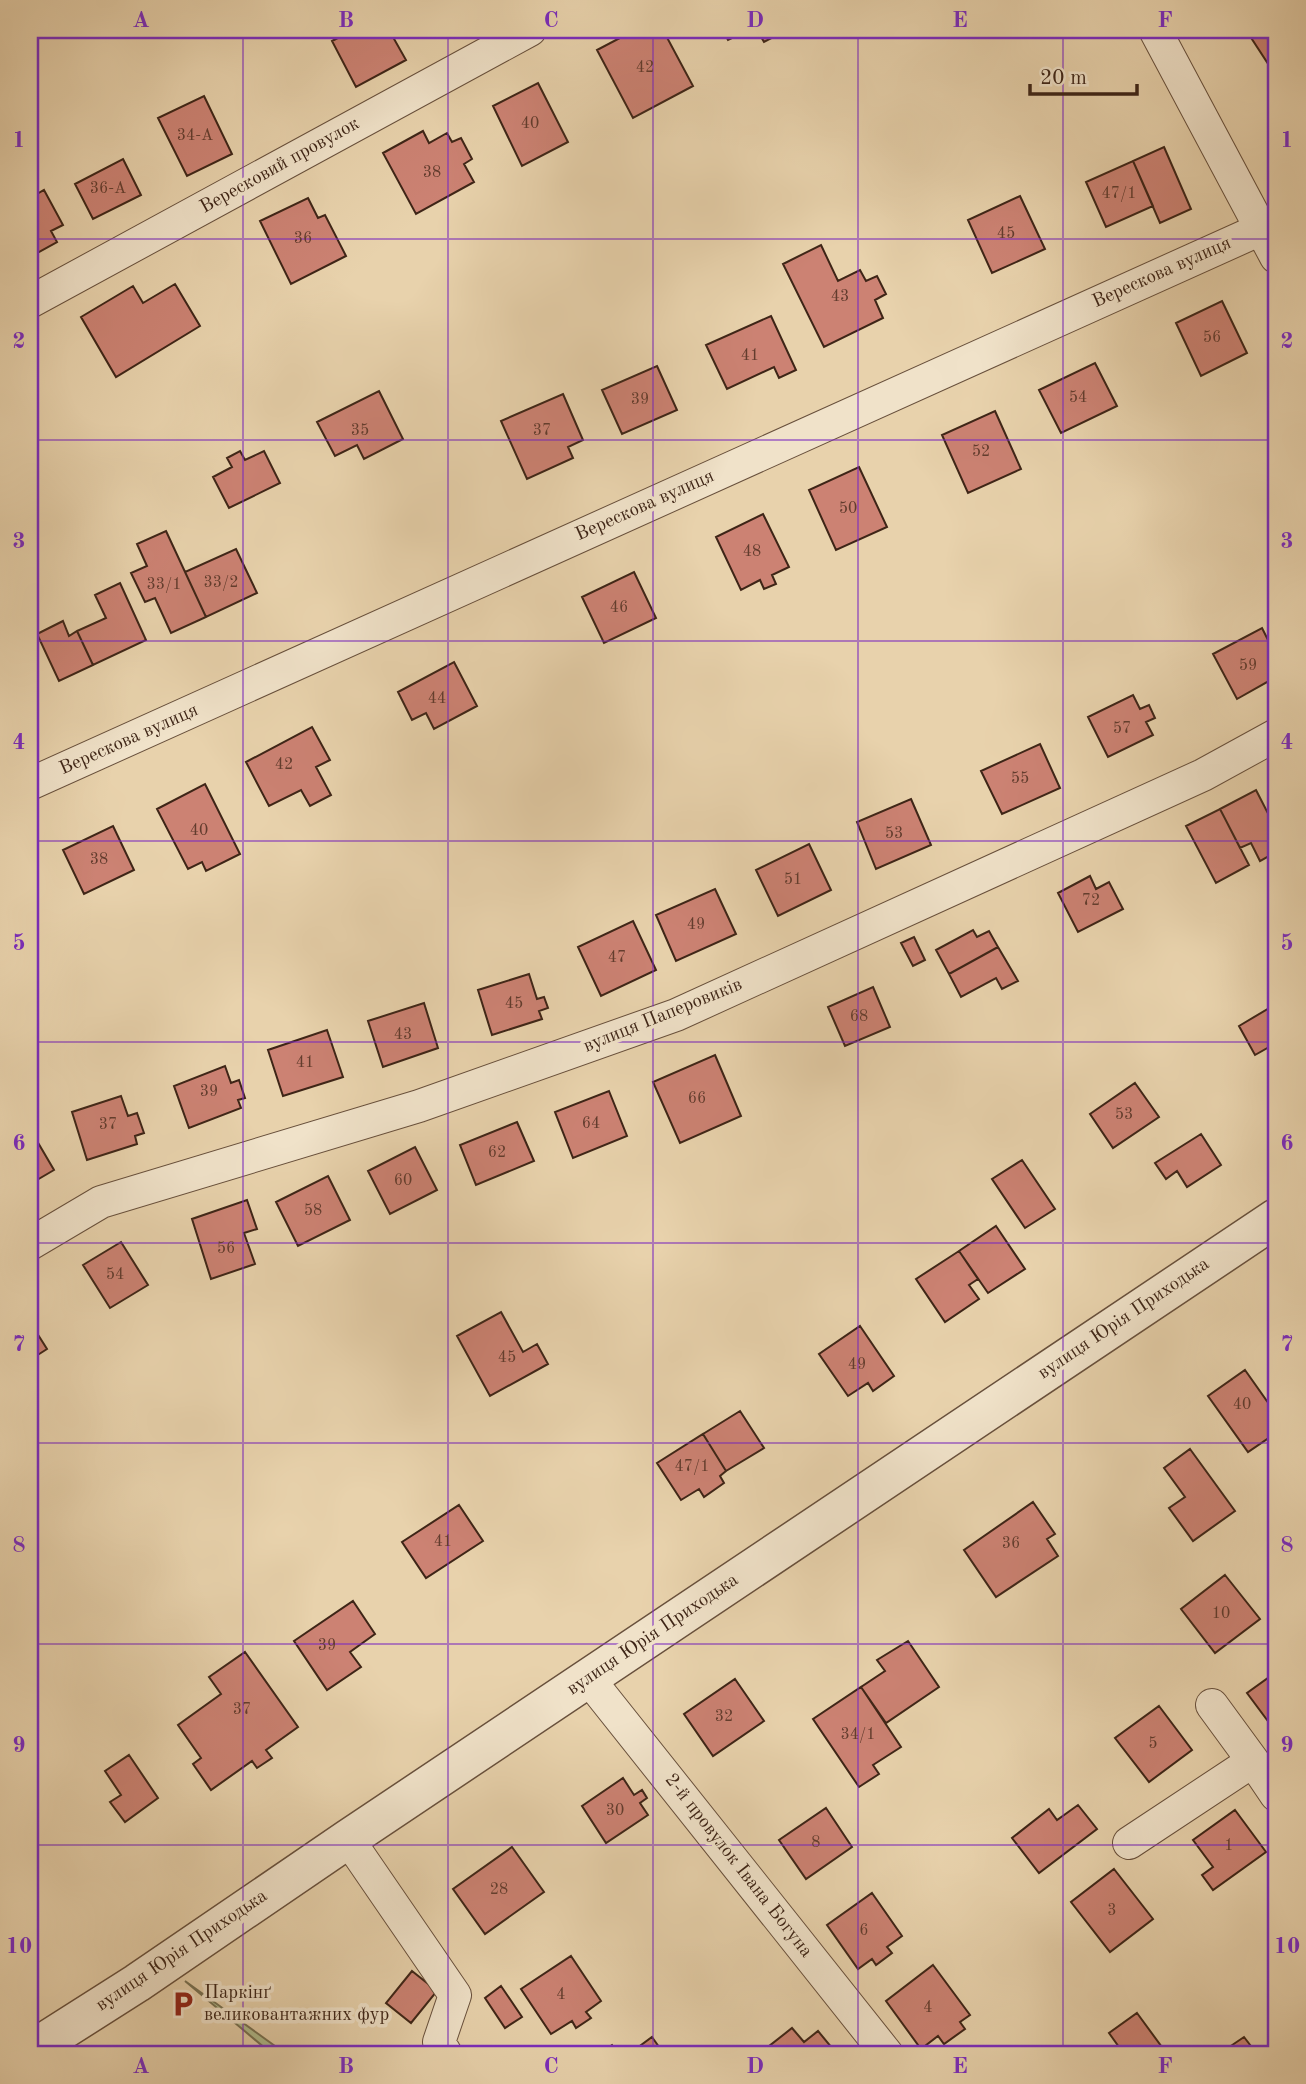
<svg xmlns="http://www.w3.org/2000/svg" width="1306" height="2084" font-family="'Old Standard TT',serif">
  <style>
    .green { fill: #b0bd8e; stroke: #777152; stroke-width: 2 }
    .building { fill: #cc8273; stroke: #3e2517; stroke-width: 2 }
    .lines { fill: none; stroke-linecap: round; stroke-linejoin: round }
    .minor-casing { stroke: #68503c; stroke-width: 34 }
    .tertiary-casing { stroke: #68503c; stroke-width: 41 }
    .minor { stroke: #f0e2c9; stroke-width: 32 }
    .tertiary { stroke: #f0e2c9; stroke-width: 38 }
    .grid { fill: none; stroke: #7b2cbf; stroke-width: 2; stroke-opacity: 0.55 }
    .labels { text-anchor: middle; dominant-baseline: central; stroke-width: 7; stroke-linejoin: round; paint-order: stroke }
    .number-label { font-size: 16px; fill: #623c2e }
    .street-label { font-size: 19px; fill: #3e2517; stroke: #f0e2c9 }
    .poi-label { font-size: 19px; fill: #3e2517; stroke: #f0e2c9; text-anchor: start }
    .neatline { fill: none; stroke: #7b2cbf; stroke-width: 2.5 }
    .grid-label { font-size: 23px; text-anchor: middle; font-weight: bold; fill: #7b2cbf }
  </style>
  <rect width="100%" height="100%" fill="#e8d2ac"/>
  <filter id="stains"><feTurbulence type="fractalNoise" baseFrequency=".00286" numOctaves="4"/><feColorMatrix values="0 0 0 0 .2 0 0 0 0 .09 0 0 0 0 .02 0 0 0 .5 -.17"/></filter>
  <radialGradient id="worn" r=".72"><stop offset=".6" stop-color="#630" stop-opacity="0"/><stop offset="1" stop-color="#630" stop-opacity=".3"/></radialGradient>
  <path class="green" d="M185 1981 286 2054H272Z"/>
  <path class="building" d="M353 30H389L406 60 356 87 332 41Z
    M635 30H663L693 86 633 118 597 50Z
    M723 30H749L728 40Z
    M757 30H787L764 42Z
    M1246 30H1276V76Z
    M538 83 568 142 522 166 493 106Z
    M204 96 232 154 187 176 158 118Z
    M423 131 429 143 447 133 452 142 461 138 472 159 464 164 474 182 416 214 383 153Z
    M1164 147 1191 209 1160 223 1133 161Z
    M123 159 141 195 93 219 75 184Z
    M1133 161 1153 206 1106 227 1086 182Z
    M44 190 63 225 51 231 57 242 30 257V198Z
    M1020 196 1045 249 992 273 968 220Z
    M308 198 318 218 325 215 346 256 291 284 260 221Z
    M821 245 838 281 860 270 866 281 877 276 886 294 875 300 883 318 824 347 783 264Z
    M175 284 200 326 116 377 81 317 133 286 143 303Z
    M1222 301 1247 353 1201 376 1176 323Z
    M771 316 796 370 779 378 774 367 727 389 706 345Z
    M1095 363 1117 406 1061 433 1039 390Z
    M657 366 677 410 622 434 602 390Z
    M379 391 403 439 364 459 357 445 335 456 317 422Z
    M563 394 583 440 568 447 573 458 527 479 501 421Z
    M995 411 1021 469 968 493 942 435Z
    M240 451 245 460 264 451 280 483 229 508 213 477 232 467 227 458Z
    M859 467 887 527 836 550 809 490Z
    M763 514 789 567 772 575 776 584 764 589 760 580 741 590 716 537Z
    M166 531 206 617 171 633 155 598 145 602 131 573 147 566 137 544Z
    M236 549 257 593 206 617 185 572Z
    M634 572 656 618 604 643 582 597Z
    M120 583 146 640 93 665 77 631 106 618 95 595Z
    M63 621 69 636 77 631 93 665 59 681 37 634Z
    M1262 628 1276 656V677L1237 699 1213 654Z
    M454 662 477 706 434 729 426 713 412 720 398 692Z
    M1133 695 1140 709 1149 705 1155 718 1146 722 1153 735 1108 757 1088 717Z
    M312 727 330 760 316 767 331 795 310 806 301 790 269 806 246 762Z
    M1040 744 1060 788 1002 814 981 771Z
    M205 784 240 854 206 871 202 862 188 869 157 809Z
    M1256 790 1276 829V852L1260 861 1251 843 1240 848 1220 809Z
    M911 799 931 845 876 869 857 822Z
    M1220 809 1249 865 1216 883 1186 826Z
    M113 826 134 870 84 894 63 850Z
    M809 844 831 890 778 916 756 870Z
    M1090 876 1096 889 1109 882 1123 909 1078 932 1058 893Z
    M715 889 736 934 676 961 656 915Z
    M633 921 656 970 601 996 578 947Z
    M973 930 977 937 989 931 998 947 949 974 936 950Z
    M914 937 925 960 913 966 901 943Z
    M998 947 1018 981 1002 989 996 978 961 997 949 974Z
    M529 974 537 999 544 997 548 1008 539 1011 542 1019 492 1035 478 990Z
    M873 987 890 1027 845 1046 828 1007Z
    M424 1003 438 1048 383 1067 368 1021Z
    M1276 1004V1043L1255 1055 1239 1026Z
    M327 1030 343 1077 283 1096 268 1050Z
    M715 1055 741 1116 680 1143 653 1082Z
    M225 1066 231 1083 239 1080 245 1098 238 1100 241 1108 189 1128 174 1086Z
    M1135 1083 1159 1117 1113 1148 1090 1114Z
    M609 1091 627 1136 573 1158 555 1112Z
    M121 1096 128 1116 137 1113 144 1133 135 1136 137 1144 87 1160 72 1112Z
    M517 1122 534 1161 476 1185 460 1145Z
    M30 1129 54 1170 30 1184Z
    M1201 1134 1221 1165 1187 1187 1177 1171 1166 1179 1155 1163Z
    M415 1147 437 1190 390 1214 368 1171Z
    M1022 1160 1055 1209 1025 1228 992 1179Z
    M328 1176 350 1220 298 1246 276 1202Z
    M247 1200 257 1229 244 1233 255 1264 211 1279 192 1219Z
    M996 1226 1025 1269 988 1293 959 1251Z
    M121 1242 148 1285 110 1308 83 1265Z
    M959 1251 978 1279 969 1285 979 1299 945 1322 916 1279Z
    M501 1312 523 1352 537 1344 548 1364 490 1396 457 1336Z
    M30 1322 47 1349 33 1358 37 1365 30 1369Z
    M860 1326 894 1376 873 1391 868 1383 848 1396 819 1354Z
    M1245 1370 1276 1414V1433L1248 1452 1208 1396Z
    M740 1411 764 1448 726 1471 703 1434Z
    M703 1434 726 1471 720 1476 724 1483 704 1497 699 1489 681 1500 657 1463Z
    M1190 1449 1235 1511 1193 1541 1169 1508 1185 1497 1164 1468Z
    M1033 1502 1055 1534 1047 1539 1058 1556 996 1597 964 1550Z
    M459 1505 483 1541 426 1578 402 1542Z
    M1225 1575 1260 1619 1215 1653 1181 1609Z
    M353 1601 375 1634 350 1652 361 1667 327 1690 294 1641Z
    M908 1641 939 1687 886 1723 861 1687 885 1671 877 1660Z
    M245 1652 298 1727 266 1750 272 1758 257 1768 252 1761 211 1790 193 1764 201 1758 178 1725 221 1694 209 1677Z
    M1276 1672V1732L1247 1693Z
    M735 1679 764 1721 713 1756 684 1714Z
    M861 1687 901 1747 873 1765 879 1774 859 1787 813 1719Z
    M1159 1706 1192 1750 1149 1782 1115 1738Z
    M129 1755 158 1798 125 1822 110 1802 121 1795 105 1771Z
    M623 1778 634 1795 642 1790 647 1798 640 1803 648 1815 606 1843 582 1806Z
    M1078 1805 1097 1829 1039 1873 1012 1838 1049 1809 1057 1820Z
    M826 1808 852 1847 806 1879 779 1840Z
    M1235 1810 1266 1852 1213 1890 1202 1875 1213 1867 1193 1840Z
    M512 1847 544 1892 485 1934 453 1889Z
    M1114 1869 1153 1919 1110 1952 1071 1902Z
    M872 1893 902 1936 887 1947 892 1953 876 1965 872 1959 858 1969 827 1925Z
    M571 1956 601 2001 586 2012 591 2018 576 2028 572 2021 551 2034 521 1989Z
    M933 1965 970 2015 960 2022 965 2029 944 2044 938 2036 921 2049 886 2001Z
    M412 1971 437 1991 411 2023 386 2003Z
    M501 1986 522 2017 505 2028 485 1998Z
    M1137 2013 1167 2054H1124L1109 2033Z
    M792 2028 804 2042 818 2031 837 2054H759Z
    M652 2037 664 2054H629Z
    M1244 2037 1257 2054H1219Z
    M612 2045 619 2054H599Z"/>
  <g class="lines">
    <defs>
      <path id="minor" d="M1155 30 1276 257
        M30 302 530 30
        M30 784 1261 229
        M30 1244 101 1202 419 1106 676 1015 1203 775 1276 735
        M588 1678 887 2054
        M1253 1761 1276 1795
        M348 1839 455 1995 439 2042 446 2054
        M1129 1843 1253 1761 1212 1705"/>
      <path id="tertiary" d="M30 2051 137 1983 348 1839 1276 1218"/>
    </defs>
    <use href="#minor" class="minor-casing"/>
    <use href="#tertiary" class="tertiary-casing"/>
    <use href="#minor" class="minor"/>
    <use href="#tertiary" class="tertiary"/>
  </g>
  <path class="grid" d="M243 30V2054M448 30V2054M653 30V2054M858 30V2054M1063 30V2054M30 239H1276M30 440H1276M30 641H1276M30 841H1276M30 1042H1276M30 1243H1276M30 1443H1276M30 1644H1276M30 1845H1276"/>
  <defs>
    <symbol id="parking-bare" viewBox="-9 -9 18 18"><path d="M-3.5-5.5H1a3.5 3.5 0 0 1 0 7H-1V5.5H-3.5ZM-1-3.4V-.6H.8a1.4 1.4 0 0 0 0-2.8Z" fill="#8f2418" stroke="#f0e2c9" stroke-width="2.5" paint-order="stroke"/></symbol>
  </defs>
  <g fill-rule="evenodd">
    <use href="#parking-bare" x="164" y="1985" width="38" height="38"/>
  </g>
  <g class="labels">
    <g class="number-label">
      <text x="645" y="68">42</text>
      <text x="530" y="124">40</text>
      <text x="195" y="136">34-А</text>
      <text x="432" y="173">38</text>
      <text x="108" y="189">36-А</text>
      <text x="1119" y="194">47/1</text>
      <text x="1006" y="234">45</text>
      <text x="303" y="239">36</text>
      <text x="840" y="297">43</text>
      <text x="1212" y="338">56</text>
      <text x="750" y="356">41</text>
      <text x="1078" y="398">54</text>
      <text x="640" y="400">39</text>
      <text x="360" y="431">35</text>
      <text x="542" y="431">37</text>
      <text x="981" y="452">52</text>
      <text x="848" y="509">50</text>
      <text x="752" y="552">48</text>
      <text x="221" y="583">33/2</text>
      <text x="164" y="585">33/1</text>
      <text x="619" y="608">46</text>
      <text x="1248" y="666">59</text>
      <text x="437" y="699">44</text>
      <text x="1122" y="729">57</text>
      <text x="284" y="765">42</text>
      <text x="1020" y="779">55</text>
      <text x="199" y="831">40</text>
      <text x="894" y="834">53</text>
      <text x="99" y="860">38</text>
      <text x="793" y="880">51</text>
      <text x="1091" y="901">72</text>
      <text x="696" y="925">49</text>
      <text x="617" y="958">47</text>
      <text x="514" y="1004">45</text>
      <text x="859" y="1017">68</text>
      <text x="403" y="1035">43</text>
      <text x="305" y="1063">41</text>
      <text x="209" y="1092">39</text>
      <text x="697" y="1099">66</text>
      <text x="1124" y="1115">53</text>
      <text x="591" y="1124">64</text>
      <text x="108" y="1125">37</text>
      <text x="497" y="1153">62</text>
      <text x="403" y="1181">60</text>
      <text x="313" y="1211">58</text>
      <text x="226" y="1249">56</text>
      <text x="115" y="1275">54</text>
      <text x="507" y="1358">45</text>
      <text x="857" y="1365">49</text>
      <text x="1242" y="1405">40</text>
      <text x="692" y="1467">47/1</text>
      <text x="443" y="1542">41</text>
      <text x="1011" y="1544">36</text>
      <text x="1221" y="1614">10</text>
      <text x="327" y="1646">39</text>
      <text x="242" y="1710">37</text>
      <text x="724" y="1717">32</text>
      <text x="858" y="1735">34/1</text>
      <text x="1153" y="1744">5</text>
      <text x="615" y="1811">30</text>
      <text x="816" y="1843">8</text>
      <text x="1229" y="1846">1</text>
      <text x="499" y="1890">28</text>
      <text x="1112" y="1911">3</text>
      <text x="864" y="1931">6</text>
      <text x="561" y="1995">4</text>
      <text x="928" y="2008">4</text>
    </g>
    <g class="street-label">
      <text transform="translate(280 166) rotate(-29)">Вересковий провулок</text>
      <text transform="translate(1162 273) rotate(-24)">Верескова вулиця</text>
      <text transform="translate(645 506) rotate(-24)">Верескова вулиця</text>
      <text transform="translate(129 740) rotate(-24)">Верескова вулиця</text>
      <text transform="translate(663 1016) rotate(-22)">вулиця Паперовиків</text>
      <text transform="translate(1124 1319) rotate(-34)">вулиця Юрія Приходька</text>
      <text transform="translate(653 1635) rotate(-34)">вулиця Юрія Приходька</text>
      <text transform="translate(738 1866) rotate(52)">2-й провулок Івана Богуна</text>
      <text transform="translate(182 1951) rotate(-34)">вулиця Юрія Приходька</text>
    </g>
    <g class="poi-label">
      <text x="204" y="1993">Паркінґ<tspan x="204" dy="22">великовантажних фур</tspan></text>
    </g>
  </g>
  <rect width="1306" height="2084" fill="none" stroke="#e8d2ac" stroke-width="77"/>
  <path d="M1030 84v10h107v-10" fill="none" stroke="#3e2517" stroke-width="3.5"/>
  <text x="1040" y="84" font-size="21" fill="#3e2517" stroke="#f0e2c9" stroke-width="5" paint-order="stroke">20 m</text>
  <rect x="38" y="38" width="1230" height="2008" class="neatline"/>
  <g class="grid-label">
    <text x="141" y="27">A</text>
    <text x="346" y="27">B</text>
    <text x="551" y="27">C</text>
    <text x="755" y="27">D</text>
    <text x="960" y="27">E</text>
    <text x="1165" y="27">F</text>
    <text x="19" y="147">1</text>
    <text x="1287" y="147">1</text>
    <text x="19" y="348">2</text>
    <text x="1287" y="348">2</text>
    <text x="19" y="548">3</text>
    <text x="1287" y="548">3</text>
    <text x="19" y="749">4</text>
    <text x="1287" y="749">4</text>
    <text x="19" y="950">5</text>
    <text x="1287" y="950">5</text>
    <text x="19" y="1150">6</text>
    <text x="1287" y="1150">6</text>
    <text x="19" y="1351">7</text>
    <text x="1287" y="1351">7</text>
    <text x="19" y="1552">8</text>
    <text x="1287" y="1552">8</text>
    <text x="19" y="1752">9</text>
    <text x="1287" y="1752">9</text>
    <text x="19" y="1953">10</text>
    <text x="1287" y="1953">10</text>
    <text x="141" y="2073">A</text>
    <text x="346" y="2073">B</text>
    <text x="551" y="2073">C</text>
    <text x="755" y="2073">D</text>
    <text x="960" y="2073">E</text>
    <text x="1165" y="2073">F</text>
  </g>
  <rect width="100%" height="100%" filter="url(#stains)"/>
  <rect width="100%" height="100%" fill="url(#worn)"/>
</svg>
